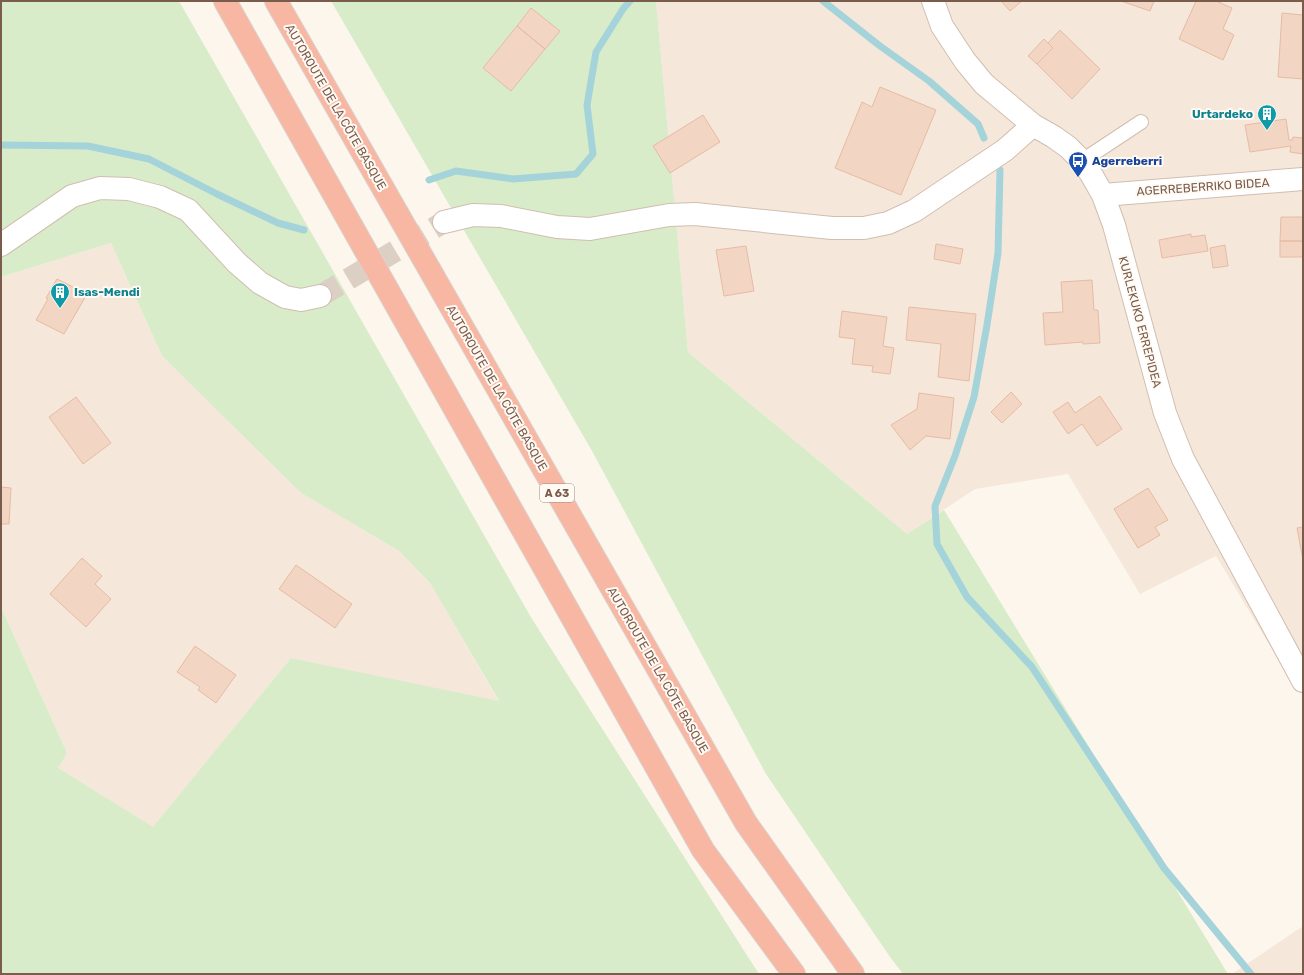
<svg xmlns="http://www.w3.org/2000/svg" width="1304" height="975" font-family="Rubik,sans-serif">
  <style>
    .residential { fill: #f5e8da }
    .green { fill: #d8ecc9 }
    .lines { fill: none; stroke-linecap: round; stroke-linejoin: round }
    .stream { stroke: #a5d3da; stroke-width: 7 }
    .building { fill: #f3d5c3; stroke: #e6bba3 }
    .street-tunnel { stroke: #dcd0c4; stroke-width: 22; stroke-dasharray: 22 11; stroke-linecap: butt }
    .lane-casing { stroke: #d1beb0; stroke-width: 16 }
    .street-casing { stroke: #d1beb0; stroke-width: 24 }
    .highway-casing { stroke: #dad1cd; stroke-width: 24 }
    .lane { stroke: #fff; stroke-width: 14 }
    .street { stroke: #fff; stroke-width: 22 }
    .highway { stroke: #f7b7a3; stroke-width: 22 }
    .labels { text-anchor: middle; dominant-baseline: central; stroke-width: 4; stroke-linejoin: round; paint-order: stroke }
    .shield { fill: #fffaf3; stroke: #a28b7f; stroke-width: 1 }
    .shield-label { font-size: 11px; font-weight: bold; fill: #7a5c4d }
    .street-label { font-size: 12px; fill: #7a5c4d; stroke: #fffaf3 }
    .culture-label { font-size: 12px; font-weight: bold; fill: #0d838f; stroke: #fffaf3; text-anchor: end }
    .transit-label { font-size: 12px; font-weight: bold; fill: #164399; stroke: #fffaf3; text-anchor: start }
  </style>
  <rect width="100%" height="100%" fill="#fdf6ec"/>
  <path class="residential" d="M656 1H1303V656L1281 664 1216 556 1140 594 1068 474 975 489 907 534 688 352Z
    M111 243 162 356 301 493 399 551 430 583 499 702 291 658 153 828 57 768 67 753 1 607V277Z
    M1303 926V974H1232Z"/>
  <path class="green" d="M1 1H179L532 619 759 974H1V607L67 753 58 768 153 827 291 658 499 701 430 583 399 551 301 493 162 356 111 243 1 277Z
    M331 1H656L688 352 907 534 944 510 1228 974H903L890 957 766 774 592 451Z"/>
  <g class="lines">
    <path class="stream" d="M823 1 880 46 929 81 978 124 984 138
      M1 145 88 146 149 159 217 194 278 223 304 230
      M1000 170 998 253 987 325 974 397 955 456 935 506 937 544 967 597 1032 667 1164 868 1251 974
      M429 180 456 171 513 179 576 174 593 154 587 105 596 52 623 9 630 1"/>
  </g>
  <path class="building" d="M1001 1H1022L1010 11Z
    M1121 1H1154L1150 11Z
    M1196 1H1216L1232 8 1223 29 1234 35 1223 60 1179 39Z
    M531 8 560 31 545 49 517 26Z
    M1282 13 1303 15V79L1278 77Z
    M517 26 545 49 511 91 483 68Z
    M1060 30 1100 69 1072 99 1037 64 1053 48 1048 43Z
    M1044 39 1053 48 1037 64 1028 56Z
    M880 87 936 110 901 195 835 168 862 102 872 107Z
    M703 115 720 142 670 173 653 146Z
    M1286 119 1289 140H1292L1293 137 1303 138V154L1290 152 1291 146 1250 152 1245 125Z
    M1281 217H1303V241H1280Z
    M1191 234V237L1205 235 1208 251 1162 258 1159 240Z
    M1280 241H1303V257H1280Z
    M936 244 963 249 960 264 934 259Z
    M1225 245 1228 266 1213 268 1210 248Z
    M746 246 754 291 724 296 716 250Z
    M57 279 87 294 64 334 36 320 48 299 46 298Z
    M1092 280 1094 310H1098L1100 343 1083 344V342L1045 345 1043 313 1063 312 1061 282Z
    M909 307 976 314 969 381 938 377 941 344 906 340Z
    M842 311 887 317 883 346 894 348 890 374 872 372 873 366 852 364 855 339 839 337Z
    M1011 392 1022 404 1002 423 991 412Z
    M919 393 954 398 950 439 926 436 910 450 891 425 917 409Z
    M1100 396 1122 429 1097 446 1082 424 1068 434 1053 412 1068 402 1075 413Z
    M76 397 111 443 83 464 49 417Z
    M1 487 11 488 9 524H1Z
    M1148 488 1168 520 1155 527 1160 535 1138 548 1114 509Z
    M1303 527V560L1297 528Z
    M82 558 102 576 95 584 111 599 86 627 50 594Z
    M296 565 352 604 335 628 279 589Z
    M195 646 236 675 216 703 198 690 200 687 177 672Z"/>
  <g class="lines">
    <path class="street-tunnel" d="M320 296 444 222"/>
    <defs>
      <path id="lane" d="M1082 161 1141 122"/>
      <path id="street" d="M933 1 942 26 965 61 984 84 1033 125 1054 137 1068 147 1082 161 1091 174 1103 195 1114 225 1165 413 1183 459 1303 681
        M1103 195 1303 179
        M444 222 473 215 501 216 557 227 590 229 669 215 695 214 832 228H864L888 223 914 211 1005 150 1033 125
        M1 245 72 196 100 188 129 189 160 197 188 210 237 263 260 283 285 297 301 300 320 296"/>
      <path id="highway" d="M225 1 703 850 794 974
        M276 1 746 823 853 974"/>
    </defs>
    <use href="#lane" class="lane-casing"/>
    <use href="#street" class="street-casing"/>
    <use href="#highway" class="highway-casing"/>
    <use href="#lane" class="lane"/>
    <use href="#street" class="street"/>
    <use href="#highway" class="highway"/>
  </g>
  <defs>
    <symbol id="building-pin" viewBox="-11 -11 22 30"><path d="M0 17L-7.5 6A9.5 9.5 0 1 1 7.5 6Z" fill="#0f9aa8" stroke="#fffaf3"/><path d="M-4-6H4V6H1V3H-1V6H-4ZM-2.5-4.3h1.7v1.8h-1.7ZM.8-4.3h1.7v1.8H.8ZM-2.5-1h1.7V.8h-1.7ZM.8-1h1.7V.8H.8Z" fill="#fff"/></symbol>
    <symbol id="bus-pin" viewBox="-11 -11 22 30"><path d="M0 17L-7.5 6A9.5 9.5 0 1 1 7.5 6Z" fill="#1a4fb4" stroke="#fffaf3"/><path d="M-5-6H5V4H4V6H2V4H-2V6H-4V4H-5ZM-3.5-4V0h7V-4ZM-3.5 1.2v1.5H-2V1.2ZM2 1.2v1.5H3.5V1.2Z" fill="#fff"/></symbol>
  </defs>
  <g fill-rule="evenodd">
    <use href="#building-pin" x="1256" y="103" width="22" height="30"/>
    <use href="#bus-pin" x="1067" y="150" width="22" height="30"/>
    <use href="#building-pin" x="49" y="281" width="22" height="30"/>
  </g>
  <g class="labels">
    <rect class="shield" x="540" y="484" width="34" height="18" rx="3"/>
    <g class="shield-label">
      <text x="557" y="493">A 63</text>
    </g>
    <g class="street-label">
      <text transform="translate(336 107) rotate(60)">AUTOROUTE DE LA CÔTE BASQUE</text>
      <text transform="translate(1203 187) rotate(-4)">AGERREBERRIKO BIDEA</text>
      <text transform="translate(1140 322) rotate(75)">KURLEKUKO ERREPIDEA</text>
      <text transform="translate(497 388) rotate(60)">AUTOROUTE DE LA CÔTE BASQUE</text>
      <text transform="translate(658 670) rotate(60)">AUTOROUTE DE LA CÔTE BASQUE</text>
    </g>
    <g class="culture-label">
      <text x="1253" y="114">Urtardeko</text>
      <text x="74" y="292" text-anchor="start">Isas-Mendi</text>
    </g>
    <g class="transit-label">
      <text x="1092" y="161">Agerreberri</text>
    </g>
  </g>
  <rect width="1304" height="975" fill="none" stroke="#7a5c4d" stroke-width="4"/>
</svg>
